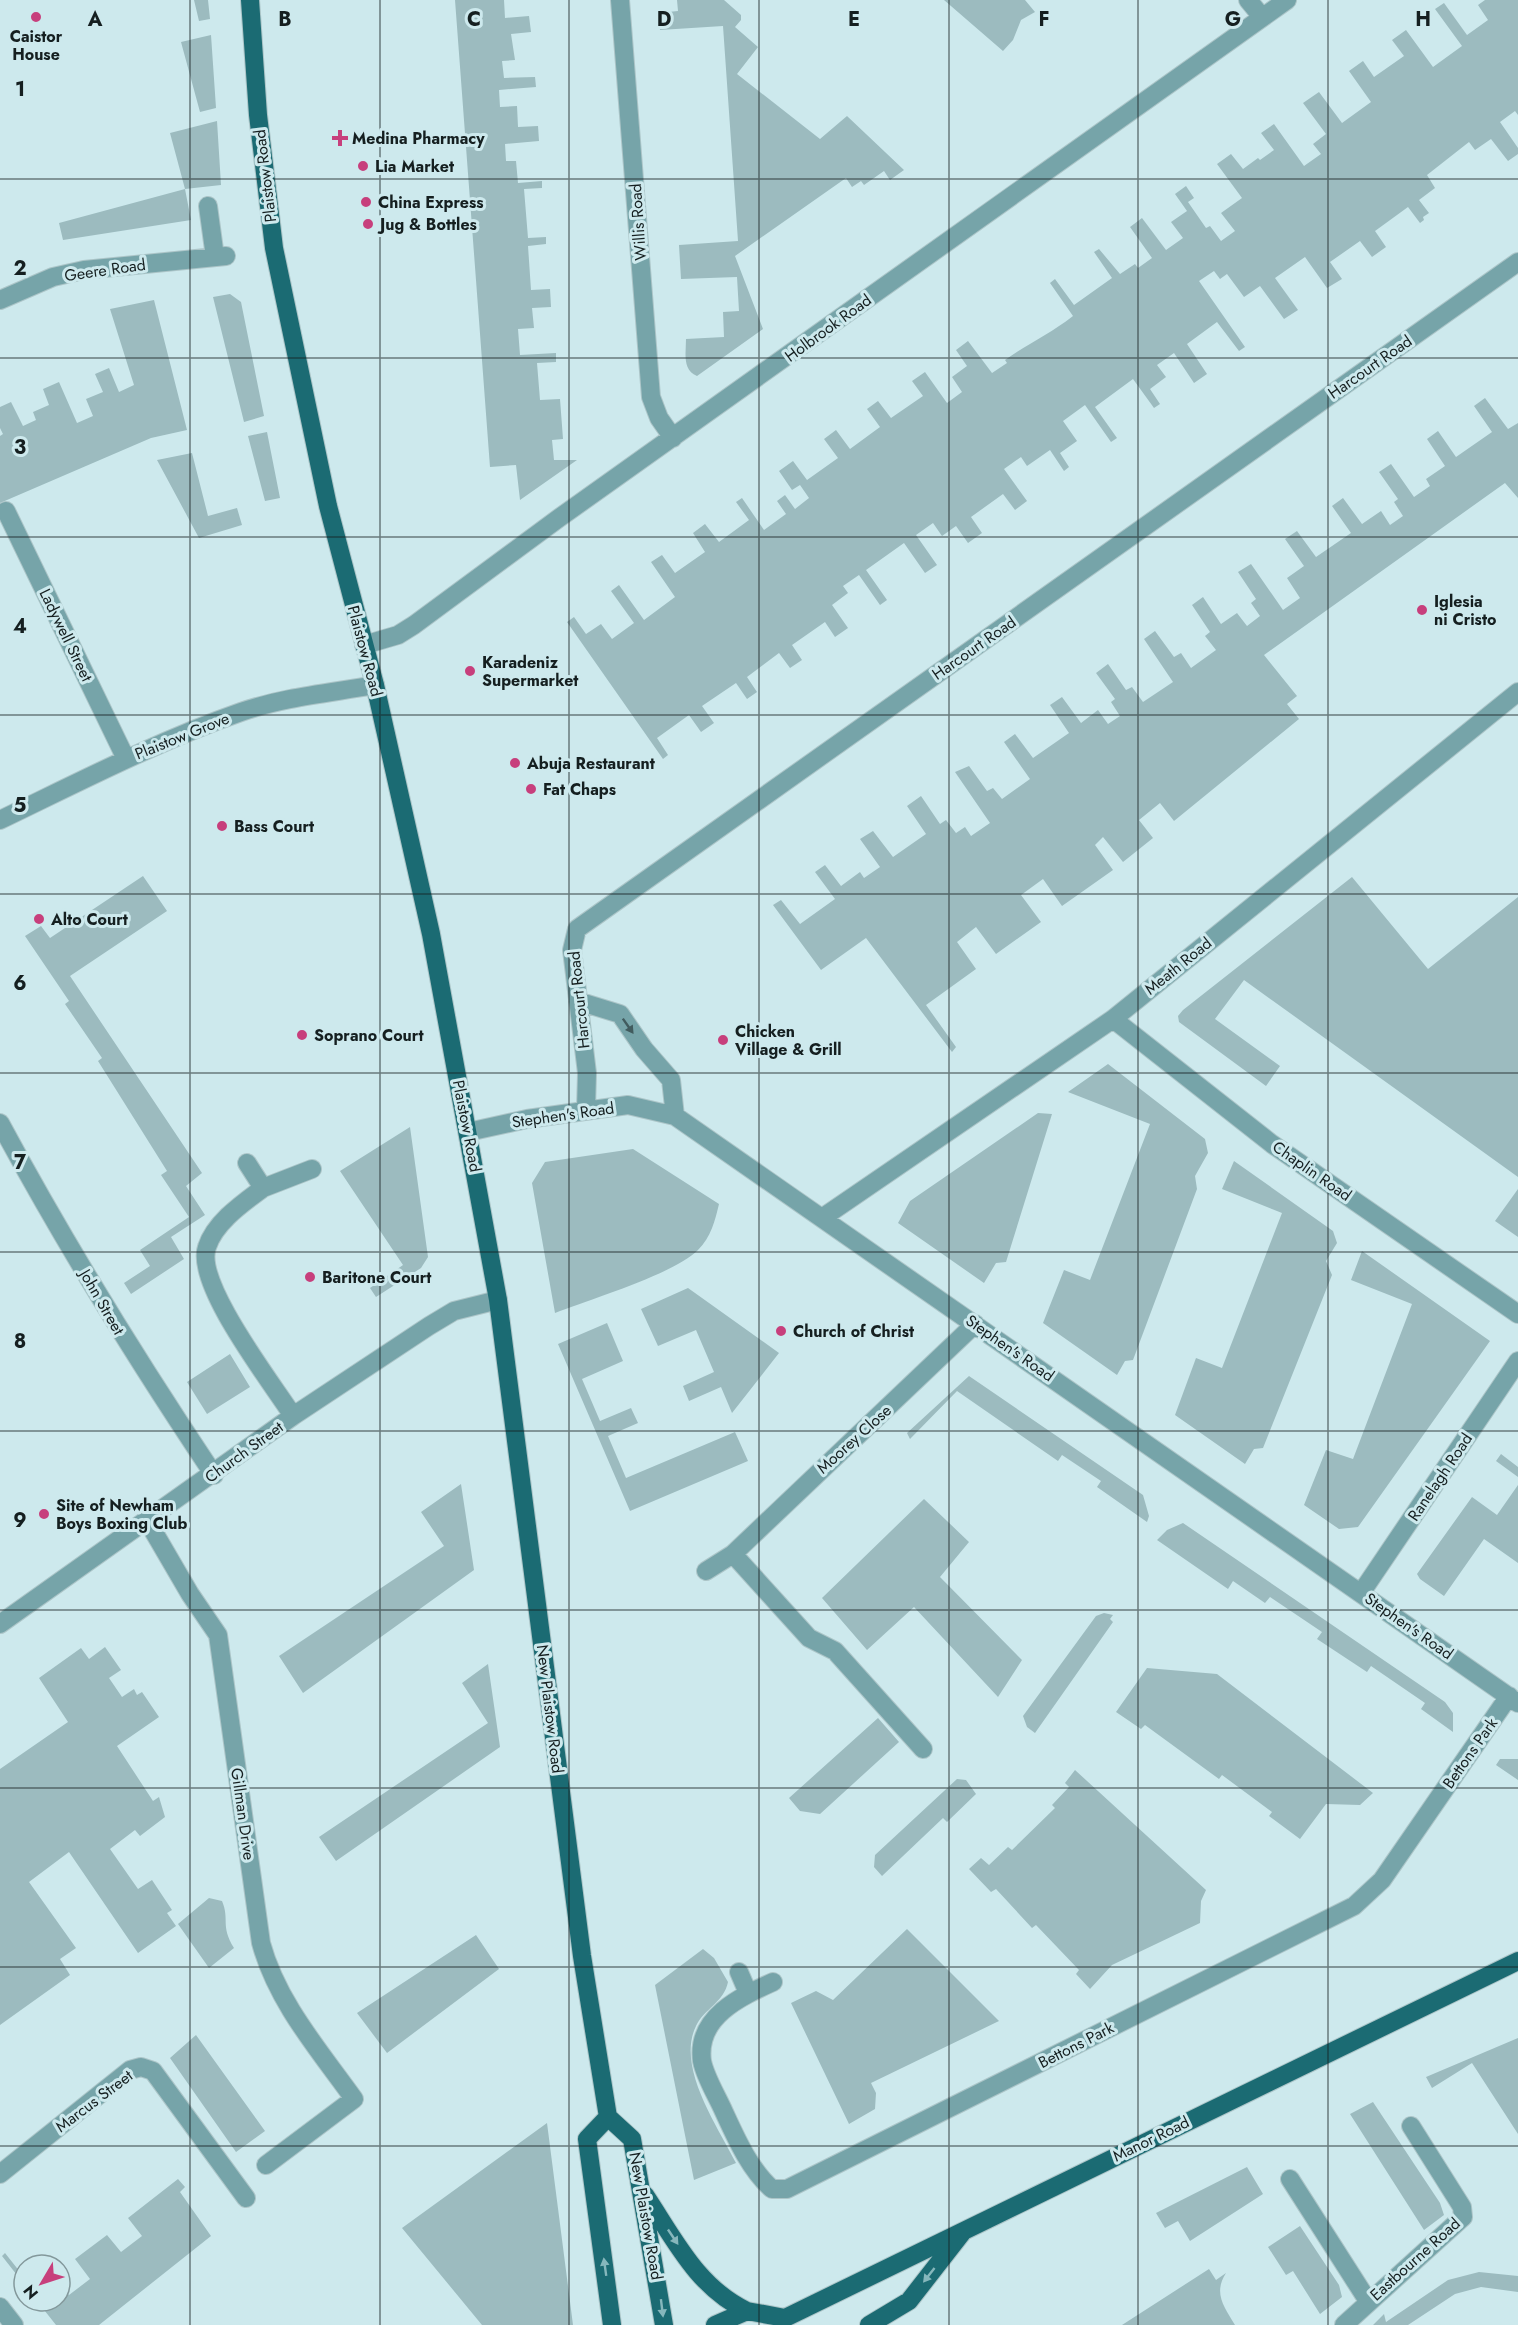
<svg xmlns="http://www.w3.org/2000/svg" width="1518" height="2325" font-family="Jost,sans-serif">
  <style>
    .green { fill: #9cbbbf }
    .lines { fill: none; stroke-linecap: round; stroke-linejoin: round }
    .minor-casing { stroke: #acc5c8; stroke-width: 20 }
    .major-casing { stroke: #acc5c8; stroke-width: 20 }
    .minor { stroke: #76a4a9; stroke-width: 18 }
    .major { stroke: #1b6b73; stroke-width: 18 }
    .oneway { fill: #415b5e }
    .oneway2 { fill: #86b7bc }
    .grid { fill: none; stroke: #151f20; stroke-width: 1.5; stroke-opacity: 0.55 }
    .poi-dot { fill: #c73f7c; stroke: #cde9ed; stroke-width: 2 }
    .labels { text-anchor: middle; dominant-baseline: central; stroke-width: 6; stroke-linejoin: round; paint-order: stroke }
    .poi-label { font-size: 16px; font-weight: bold; fill: #151f20; stroke: #cde9ed; text-anchor: start }
    .street-label { font-size: 16px; fill: #151f20; stroke: #cde9ed }
    .grid-label { font-size: 20px; text-anchor: middle; font-weight: bold; fill: #151f20; stroke: #cde9ed; stroke-width: 6; stroke-linejoin: round; paint-order: stroke }
  </style>
  <rect width="100%" height="100%" fill="#cde9ed"/>
  <path class="green" d="M194 0H208L210 19 199 21Z
    M455 0H504L505 18 529 16 531 32 511 34 515 60 502 61 504 78 535 77 536 87 499 90 500 107 517 106 518 127 538 126 539 141 505 144 506 161H516L518 183 542 181V188L524 189 528 238 546 237V244L528 246 531 290 550 289 551 307 532 308 534 328 518 329 520 355 556 353V362L537 363 540 400 560 399 563 439 552 440 554 460H577L520 500 516 465 490 467Z
    M677 0H724L741 15V20L735 27 758 47 737 74 820 139 847 116 904 170 890 180 884 171 864 185 861 181 852 187 846 178 735 256 763 329 697 376C682 370 686 353 686 339L724 337 723 312 739 311 737 277 681 279 679 245 738 241 723 26 660 30 658 13 678 11Z
    M944 0H1025L1035 12 1021 20 1013 40 1003 51Z
    M1485 0H1518V115L1515 111 1500 122 1518 148V154L1508 161 1491 139 1475 150 1469 142 1427 175 1435 188 1419 200 1429 213 1423 217 1424 220 1420 223 1408 207 1375 231 1386 247 1372 257 1360 241 1330 262 1342 279 1327 288 1305 257 1275 278 1298 310 1284 319 1260 286 1244 297 1227 274 1220 279 1214 271 1199 281 1245 347 1239 351 1217 322 1187 344 1207 374 1194 383 1174 353 1157 365 1166 377 1150 389 1160 404 1154 408 1133 379 1095 407 1117 438 1111 442 1085 405 1063 421 1077 441 1060 453 1069 467 1064 471 1050 450 1027 466 1021 457 1004 469 1027 501 1015 510 1003 494 971 517 982 533 968 543 956 526 942 536 933 523 916 535 937 565 925 573 904 543 866 570 887 600 880 605 859 575 843 586 848 593 832 605 848 628 835 637 825 622 792 645 802 660 790 668 779 653 747 677 757 692 747 699 736 683 702 706 714 723 701 732 689 715 657 738 668 755 663 759 567 622 574 617 586 634 601 624 612 639 634 623 611 591 619 585 644 620 675 597 651 562 662 555 675 573 705 552 693 533 705 524 719 542 749 520 736 502 742 498 764 530 786 514 777 501 785 495 795 509 809 498 800 485 792 490 779 471 793 461 807 480 838 458 824 439 836 430 850 449 880 427 867 409 878 401 891 418 923 396 912 381 925 372 947 403 962 392 952 377 967 366 956 350 968 341 992 373 1007 363 1005 360C1029 343 1050 334 1073 316L1050 283 1055 279 1074 305 1112 278 1094 252 1099 249 1120 274 1135 264 1138 268 1152 258 1130 227 1142 218 1166 250 1183 238 1171 222 1187 211 1175 194 1186 186 1194 198 1188 202 1206 228 1210 226 1221 241 1235 231 1221 213 1242 198 1217 164 1231 154 1243 169 1258 158 1260 160 1274 150 1261 133 1274 124 1304 166 1321 154 1313 144 1326 134 1303 103 1319 92 1342 123 1371 102 1349 71 1363 61 1374 77 1404 56 1392 40 1406 30 1433 67 1462 46 1435 9 1444 3 1467 35 1488 20 1478 5Z
    M211 35 216 108 200 112 181 42Z
    M217 121 221 185 185 189 191 220 63 240 59 223 185 189 170 133Z
    M230 294 241 302 264 416 244 422 213 297Z
    M154 300 187 430 151 438 0 503V436L3 434 0 428V407L11 402 23 426 36 420 33 412 49 405 43 389 59 382 77 423 93 416 86 399 103 392 95 374 109 368 119 392 134 385 110 309Z
    M1485 398 1508 429 1518 423V498L1505 483 1264 655 1297 696 1287 704 1299 719 1174 821 1160 803 1139 820 1153 838 1123 862 1103 837 1095 845 1113 870 1062 906 1043 879 1021 895 1041 922 996 954 976 927 957 942 976 969 926 1005 956 1047 952 1052 866 938 821 970 773 905 781 900 800 924 835 899 815 872 825 865 841 886 860 872 864 878 880 867 860 839 873 831 893 857 926 834 907 806 921 796 940 824 946 820 956 833 965 827 971 836 990 823 955 772 969 766 987 791 993 788 1002 799 1030 779 1004 742 1015 734 1033 758 1069 733 1050 705 1062 697 1081 723 1098 710 1108 724 1120 716 1111 702 1115 699 1096 673 1108 664 1126 690 1132 687 1143 702 1173 682 1144 639 1155 631 1174 657 1181 653 1191 668 1216 650 1205 636 1210 632 1192 605 1203 597 1221 624 1237 613 1247 626 1260 616 1251 603 1256 599 1238 572 1251 564 1283 610 1300 598 1287 578 1304 566 1285 539 1297 531 1316 557 1351 533 1332 506 1343 498 1362 524 1381 511 1390 525 1403 516 1394 502 1398 499 1379 472 1391 464 1414 497 1430 486 1426 479 1445 466 1427 439 1438 431 1456 457 1492 432 1474 406Z
    M267 432 280 498 265 501 248 436Z
    M192 453 208 516 237 508 242 525 199 538 157 460Z
    M143 876 167 911 70 976 202 1173 186 1186 205 1215 171 1237 184 1259 131 1294 124 1283 150 1266 140 1250 189 1217 161 1175 167 1171 98 1061 102 1058 65 1004 69 1001 25 936 41 926 50 938Z
    M1352 877 1428 969 1518 897V1177L1244 980 1215 1019 1280 1066 1266 1086 1179 1022 1178 1016 1183 1010Z
    M1108 1064 1205 1139 1208 1153 1195 1176 1197 1189 1133 1360 1125 1361 1117 1375 1043 1323 1064 1270 1090 1280 1150 1124 1068 1092Z
    M1038 1113 1052 1114 1006 1262 996 1263 984 1283 898 1223 910 1201Z
    M410 1127 428 1257 421 1268 376 1297 370 1288 403 1265 340 1171Z
    M633 1149 719 1204C715 1221 711 1237 698 1250 674 1274 591 1299 555 1313L532 1183 545 1162Z
    M1234 1161 1333 1231 1337 1243 1326 1261 1332 1275 1263 1448 1254 1449 1245 1464 1175 1415 1196 1358 1222 1368 1282 1213 1222 1189Z
    M1518 1189V1237L1495 1221Z
    M1362 1251 1490 1341 1358 1527 1339 1529 1304 1505 1326 1450 1353 1459 1412 1304 1351 1280Z
    M688 1288 779 1353 732 1413 721 1387 689 1401 683 1386 714 1372 696 1330 658 1346 641 1309Z
    M607 1323 623 1361 582 1379 600 1421 631 1408 638 1423 608 1436 626 1478 735 1432 748 1461 630 1511 558 1344Z
    M230 1354 250 1387 207 1414 187 1382Z
    M969 1376 1143 1495 1149 1516 1147 1522 1097 1487 1101 1481 1062 1455 1058 1461 957 1391 910 1439 907 1433Z
    M1501 1454 1518 1467V1477L1496 1461Z
    M461 1484 474 1570 303 1693 279 1656 444 1546 421 1512Z
    M1518 1485V1563L1484 1539 1444 1596 1420 1579 1417 1574 1472 1497 1497 1515Z
    M924 1499 969 1542 940 1577 1022 1660 998 1697 914 1607 867 1650 822 1598Z
    M1183 1523 1445 1702 1453 1713V1732L1421 1709 1425 1703 1371 1666 1367 1672 1317 1639 1322 1632 1270 1597 1265 1603 1233 1581 1228 1589 1157 1540 1167 1530Z
    M1104 1613 1113 1615 1110 1619 1113 1622 1035 1733 1027 1727 1023 1716 1096 1616Z
    M105 1647 121 1670 109 1678 122 1697 134 1689 137 1695 142 1692 159 1717 117 1746 153 1801 159 1797 165 1817 140 1836 135 1830 110 1849 138 1889 152 1880 172 1910 167 1913 176 1926 138 1953 69 1852 29 1882 76 1948 60 1959 70 1975 0 2025V1769L68 1722 39 1678 81 1648 89 1659Z
    M488 1664 500 1747 336 1861 319 1837 488 1723 462 1683Z
    M1147 1668 1217 1674 1373 1793 1360 1805 1326 1804 1300 1839 1269 1816 1272 1812 1222 1775 1219 1779 1145 1725 1141 1729 1116 1712Z
    M878 1718 899 1742 820 1814 800 1811 789 1798Z
    M1500 1759H1518V1780L1496 1765Z
    M1075 1770 1206 1890 1201 1901 1200 1923 1112 1965 1090 1989 1076 1974 1079 1970 1036 1925 1032 1928 996 1889 991 1892 969 1869 981 1858 989 1865 1008 1847 1012 1850 1055 1808 1052 1805 1069 1787 1065 1783Z
    M957 1779 966 1780 976 1794 947 1822 943 1818 882 1876 874 1867 875 1855Z
    M209 1898 222 1901C230 1920 220 1925 234 1948L209 1968 178 1924Z
    M907 1929 999 2021 871 2083 876 2093 875 2109 849 2124 791 2003 816 1991 833 2000Z
    M476 1935 499 1969 387 2053 357 2013Z
    M703 1949 714 1958 728 1982C724 2002 704 2009 696 2026 676 2067 717 2125 736 2163L694 2180 655 1985Z
    M196 2035 265 2131 236 2152 170 2058Z
    M1518 2038V2134L1472 2063 1432 2088 1426 2077Z
    M1373 2102 1440 2203 1444 2215 1424 2230 1350 2114Z
    M547 2123 573 2325H482L402 2228Z
    M1247 2167 1263 2194 1190 2241 1178 2221 1165 2228 1156 2213Z
    M178 2179 185 2187 180 2192 211 2236 99 2325H56L37 2301H60V2284L69 2295 90 2279 75 2259 107 2235 121 2252 142 2236 128 2218Z
    M1300 2226 1339 2285 1342 2297 1320 2314 1293 2271 1286 2275 1268 2247Z
    M5 2253 24 2277V2284L2 2256Z
    M1209 2269 1216 2280 1226 2273C1213 2293 1224 2307 1235 2325H1122Z
    M1479 2272 1518 2276V2292L1481 2287 1455 2294 1408 2325H1373L1384 2314 1386 2322 1448 2280Z"/>
  <g class="lines">
    <defs>
      <path id="minor" d="M620 0 651 397 659 418 673 438
        M1248 0 1262 17
        M208 206 215 257
        M0 300 53 277 84 270 226 256
        M6 511 126 759
        M364 645 398 635 414 625 559 518 1287 0
        M0 820C79 782 158 741 241 712 284 697 330 693 375 685
        M578 1001 620 1014 644 1049 671 1080 675 1116
        M1113 1019 1272 1144 1518 1314
        M586 1109 587 1073 572 950 577 929 1518 262
        M0 1123C65 1244 137 1360 214 1475
        M468 1132 527 1119 628 1105 675 1116 1518 1703
        M247 1163 263 1188C243 1203 215 1222 207 1247 194 1283 272 1383 293 1416
        M263 1188 312 1169
        M822 1218 1113 1019 1518 692
        M148 1522 190 1594 218 1635 261 1943C277 2002 319 2050 354 2099L266 2165
        M706 1571 733 1554
        M1361 1593 1518 1361
        M0 1624 293 1416 429 1326 454 1311 498 1300
        M923 1749 835 1651 809 1638 733 1554 975 1324
        M739 1972 748 1993
        M773 1982C740 1997 696 2017 702 2061 705 2077 717 2096 724 2112 736 2138 750 2170 772 2189H787L1354 1906 1382 1880 1509 1696
        M0 2174 130 2070 141 2067 153 2071 246 2198
        M1290 2179 1368 2301
        M0 2307 14 2325
        M1344 2325 1463 2217 1462 2207 1411 2126"/>
      <path id="major" d="M250 0 258 115 274 248 328 506 375 685 431 934 498 1300 582 1956 608 2117 632 2139 664 2325
        M608 2117 587 2139 612 2325
        M645 2195C675 2240 697 2287 747 2311
        M715 2325 747 2311 785 2318
        M780 2325 785 2318 1518 1961
        M869 2325 909 2301 962 2233"/>
    </defs>
    <use href="#minor" class="minor-casing"/>
    <use href="#major" class="major-casing"/>
    <use href="#minor" class="minor"/>
    <use href="#major" class="major"/>
  </g>
  <defs><path id="oneway-solid" d="M-6-.8H1V-3.2L6.5 0L1 3.2V.8H-6Z" transform="scale(1.5)"/></defs>
  <use class="oneway" href="#oneway-solid" transform="translate(628 1026) rotate(55)"/>
  <g class="oneway2">
    <use href="#oneway-solid" transform="translate(673 2237) rotate(56)"/>
    <use href="#oneway-solid" transform="translate(605 2267) rotate(-98)"/>
    <use href="#oneway-solid" transform="translate(929 2275) rotate(128)"/>
    <use href="#oneway-solid" transform="translate(662 2308) rotate(83)"/>
  </g>
  <path class="grid" d="M190 0V2325M380 0V2325M569 0V2325M759 0V2325M949 0V2325M1138 0V2325M1328 0V2325M0 179H1518M0 358H1518M0 537H1518M0 715H1518M0 894H1518M0 1073H1518M0 1252H1518M0 1431H1518M0 1610H1518M0 1788H1518M0 1967H1518M0 2146H1518"/>
  <g class="poi-dot">
    <circle cx="36" cy="17" r="6"/>
    <path d="M337 129h6v6h6v6h-6v6h-6v-6h-6v-6h6z"/>
    <circle cx="363" cy="166" r="6"/>
    <circle cx="366" cy="202" r="6"/>
    <circle cx="368" cy="224" r="6"/>
    <circle cx="1422" cy="610" r="6"/>
    <circle cx="470" cy="671" r="6"/>
    <circle cx="515" cy="763" r="6"/>
    <circle cx="531" cy="789" r="6"/>
    <circle cx="222" cy="826" r="6"/>
    <circle cx="39" cy="919" r="6"/>
    <circle cx="302" cy="1035" r="6"/>
    <circle cx="723" cy="1040" r="6"/>
    <circle cx="310" cy="1277" r="6"/>
    <circle cx="781" cy="1331" r="6"/>
    <circle cx="44" cy="1514" r="6"/>
  </g>
  <g class="labels">
    <g class="poi-label">
      <text x="36" y="36" text-anchor="middle">Caistor<tspan x="36" dy="18">House</tspan></text>
      <text x="352" y="138">Medina Pharmacy</text>
      <text x="375" y="166">Lia Market</text>
      <text x="378" y="202">China Express</text>
      <text x="380" y="224">Jug &amp; Bottles</text>
      <text x="1434" y="601">Iglesia<tspan x="1434" dy="18">ni Cristo</tspan></text>
      <text x="482" y="662">Karadeniz<tspan x="482" dy="18">Supermarket</tspan></text>
      <text x="527" y="763">Abuja Restaurant</text>
      <text x="543" y="789">Fat Chaps</text>
      <text x="234" y="826">Bass Court</text>
      <text x="51" y="919">Alto Court</text>
      <text x="735" y="1031">Chicken<tspan x="735" dy="18">Village &amp; Grill</tspan></text>
      <text x="314" y="1035">Soprano Court</text>
      <text x="322" y="1277">Baritone Court</text>
      <text x="793" y="1331">Church of Christ</text>
      <text x="56" y="1505">Site of Newham<tspan x="56" dy="18">Boys Boxing Club</tspan></text>
    </g>
    <g class="street-label">
      <text transform="translate(265 176) rotate(-97)">Plaistow Road</text>
      <text transform="translate(638 222) rotate(-94)">Willis Road</text>
      <text transform="translate(105 270) rotate(-8)">Geere Road</text>
      <text transform="translate(828 328) rotate(-36)">Holbrook Road</text>
      <text transform="translate(1370 367) rotate(-35)">Harcourt Road</text>
      <text transform="translate(66 635) rotate(64)">Ladywell Street</text>
      <text transform="translate(974 648) rotate(-35)">Harcourt Road</text>
      <text transform="translate(365 651) rotate(75)">Plaistow Road</text>
      <text transform="translate(182 736) rotate(-22)">Plaistow Grove</text>
      <text transform="translate(1178 966) rotate(-39)">Meath Road</text>
      <text transform="translate(579 1000) rotate(-96)">Harcourt Road</text>
      <text transform="translate(563 1115) rotate(-8)">Stephen's Road</text>
      <text transform="translate(467 1126) rotate(79)">Plaistow Road</text>
      <text transform="translate(1312 1171) rotate(35)">Chaplin Road</text>
      <text transform="translate(102 1302) rotate(60)">John Street</text>
      <text transform="translate(1010 1348) rotate(35)">Stephen's Road</text>
      <text transform="translate(854 1439) rotate(-42)">Moorey Close</text>
      <text transform="translate(244 1452) rotate(-36)">Church Street</text>
      <text transform="translate(1440 1477) rotate(-56)">Ranelagh Road</text>
      <text transform="translate(1409 1626) rotate(35)">Stephen's Road</text>
      <text transform="translate(550 1709) rotate(83)">New Plaistow Road</text>
      <text transform="translate(1470 1753) rotate(-55)">Bettons Park</text>
      <text transform="translate(243 1814) rotate(82)">Gillman Drive</text>
      <text transform="translate(1076 2045) rotate(-27)">Bettons Park</text>
      <text transform="translate(94 2101) rotate(-37)">Marcus Street</text>
      <text transform="translate(1151 2139) rotate(-26)">Manor Road</text>
      <text transform="translate(646 2216) rotate(80)">New Plaistow Road</text>
      <text transform="translate(1415 2259) rotate(-42)">Eastbourne Road</text>
    </g>
  </g>
  <g class="grid-label">
    <text x="95" y="26">A</text>
    <text x="285" y="26">B</text>
    <text x="474" y="26">C</text>
    <text x="664" y="26">D</text>
    <text x="854" y="26">E</text>
    <text x="1044" y="26">F</text>
    <text x="1233" y="26">G</text>
    <text x="1423" y="26">H</text>
    <text x="20" y="96">1</text>
    <text x="20" y="275">2</text>
    <text x="20" y="454">3</text>
    <text x="20" y="633">4</text>
    <text x="20" y="812">5</text>
    <text x="20" y="990">6</text>
    <text x="20" y="1169">7</text>
    <text x="20" y="1348">8</text>
    <text x="20" y="1527">9</text>
  </g>
  <g transform="translate(42 2283) rotate(231)"><circle r="28" fill="#cde9ed" stroke="#83989b" stroke-width="1.5"/>
  <path d="M0-4.5L10 22L0 15L-10 22Z" fill="#c73f7c"/>
  <text y="-9" font-size="16" font-weight="bold" text-anchor="middle" fill="#151f20">N</text>
  </g>
</svg>
